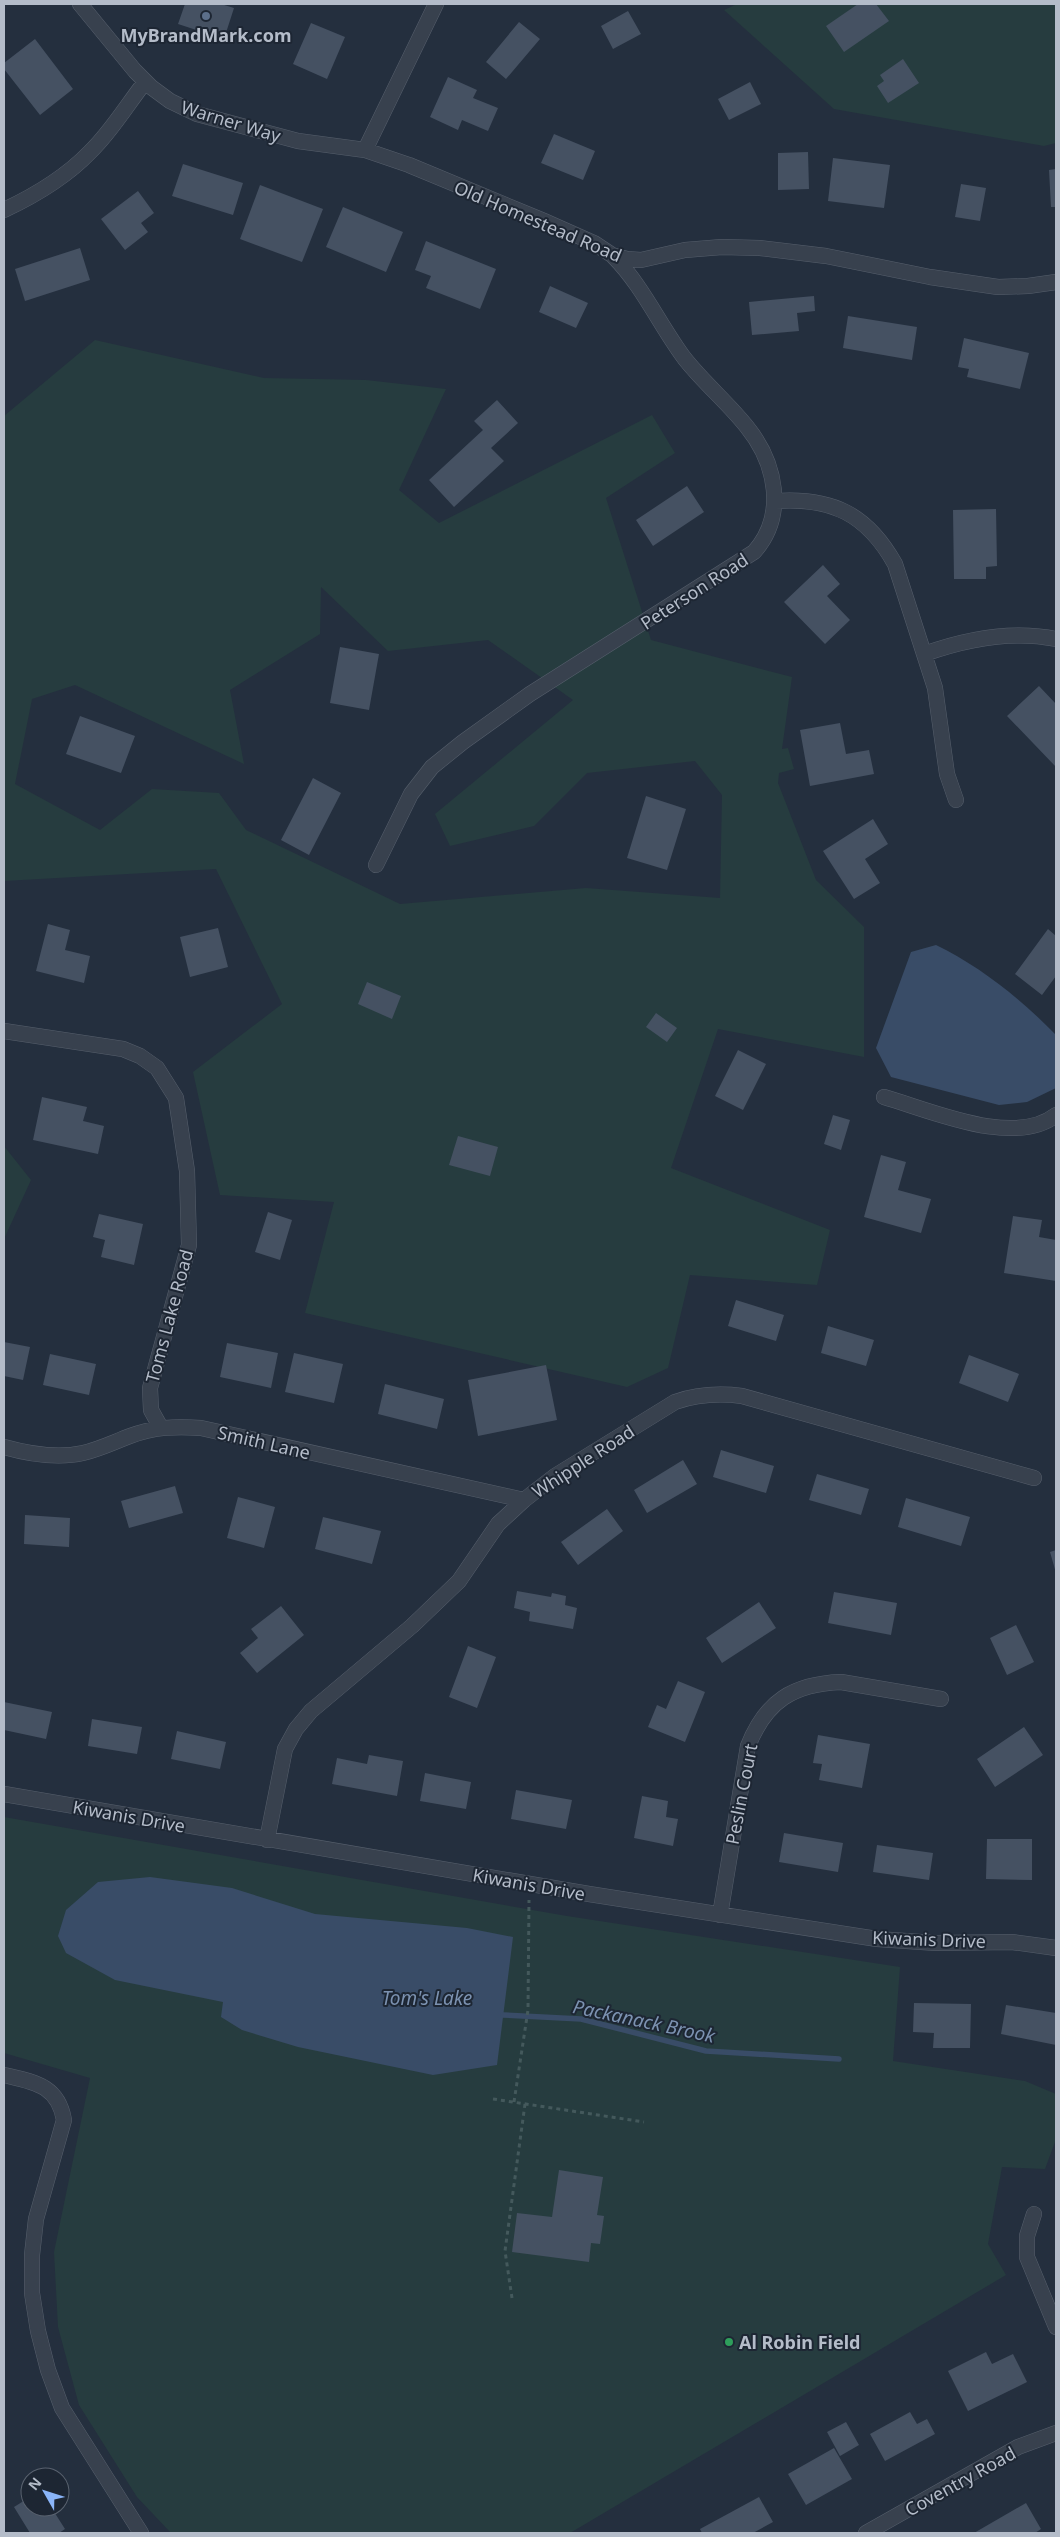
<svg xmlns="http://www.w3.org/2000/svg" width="1060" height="2537" font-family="'Noto Sans',sans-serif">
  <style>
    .green { fill: #263c3f; fill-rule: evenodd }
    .water { fill: #394c67 }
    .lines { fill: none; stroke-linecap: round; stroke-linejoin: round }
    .stream { stroke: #394c67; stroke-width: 5.5 }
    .building { fill: #455162 }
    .street-casing { stroke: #565f6c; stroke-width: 16 }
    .path { stroke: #44595c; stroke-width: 3; stroke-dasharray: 4 4; stroke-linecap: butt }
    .street { stroke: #38414e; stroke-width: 15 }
    .service-dot { fill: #5c6f8a; stroke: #1d2633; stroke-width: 2 }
    .leisure-dot { fill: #2e9e5b; stroke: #1d2633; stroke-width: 2 }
    .labels { text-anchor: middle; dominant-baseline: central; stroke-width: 4; stroke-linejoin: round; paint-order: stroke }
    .poi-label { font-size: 18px; font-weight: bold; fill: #b4bcc9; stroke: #1d2633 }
    .street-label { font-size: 18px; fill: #b4bcc9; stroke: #1d2633 }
    .water-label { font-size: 19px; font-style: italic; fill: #7c92b1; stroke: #1d2633 }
  </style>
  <rect width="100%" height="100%" fill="#242f3e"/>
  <path class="green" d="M737 4H1056V143L1044 146 834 109 724 10Z
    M95 340 264 378 366 380 446 389 399 490 439 523 652 415 675 453 606 498 651 640 792 677 782 749 788 748 794 769 779 773 778 783 816 880 864 927V1057L718 1029 671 1168 830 1230 817 1285 690 1275 668 1368 627 1387 305 1313 334 1202 220 1195 193 1072 282 1004 216 869 4 881V416ZM321 587 388 651 488 640 573 700 435 814 450 846 534 826 587 773 695 761 722 795 720 898 586 888 400 904 246 830 219 793 152 789 100 830 15 784 32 699 75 685 244 764 230 690 320 634Z
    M4 1146 31 1180 4 1239Z
    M4 1817 567 1916 900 1967 893 2061 1025 2081 1056 2094V2139L1045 2169 1002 2167 988 2244 1006 2275 570 2533H171L137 2497 79 2405 58 2327 54 2252 90 2078 4 2053Z"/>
  <path class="water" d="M936 945C981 967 1021 999 1056 1035V1088L1027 1102 999 1105 891 1077 876 1048 911 952Z
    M150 1877 232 1888 315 1914 467 1928 513 1937 497 2065 433 2075 298 2047 242 2030 221 2017 223 2002 115 1980 66 1953 58 1936 66 1910 98 1882Z"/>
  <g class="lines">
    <path class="stream" d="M503 2015 581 2019 706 2051 839 2059"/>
  </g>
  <path class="building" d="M185 4H221L234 8 224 39 178 24Z
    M858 4H876L889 21 844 52 826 26Z
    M628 11 641 34 613 49 601 26Z
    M519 22 540 39 506 79 486 62Z
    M311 23 345 37 327 79 293 64Z
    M35 39 73 89 40 115 4 69V63Z
    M903 59 919 83 888 103 877 86 884 81 880 75Z
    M448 77 477 90 473 98 498 108 488 131 462 120 458 130 430 117Z
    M750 82 761 104 729 120 718 99Z
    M554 134 595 151 583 180 541 163Z
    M808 152 809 189 778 190V153Z
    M833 158 890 165 884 208 828 201Z
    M183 164 243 183 233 215 172 196Z
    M1056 169V207H1051L1049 170Z
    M961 184 986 188 980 221 955 217Z
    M260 185 323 209 302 262 240 239Z
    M138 191 154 213 141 223 148 232 125 250 101 219Z
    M343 207 403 232 386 272 326 247Z
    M426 241 496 269 480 309 426 288 431 276 415 270Z
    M80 248 90 280 25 301 15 269Z
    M550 286 588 303 576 328 539 312Z
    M814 296 815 311 797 313 799 331 752 335 749 302Z
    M848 316 917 327 912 360 843 348Z
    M964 338 1029 353 1020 389 967 377 969 369 958 367Z
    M497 400 518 423 491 448 504 461 454 507 429 480 483 430 474 421Z
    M687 486 704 512 653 546 636 520Z
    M996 509 997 566 986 567V579H954L953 510Z
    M823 565 840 584 827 596 850 620 825 644 784 602Z
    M340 647 379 654 369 710 330 703Z
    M1039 686 1056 704V767L1007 716Z
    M80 716 135 736 121 773 66 754Z
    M840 723 846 754 869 750 874 774 810 786 800 730Z
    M313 778 341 793 309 855 281 840Z
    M646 796 686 809 667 870 627 858Z
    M873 819 888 844 865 859 880 883 854 899 823 851Z
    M48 924 70 930 65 950 90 956 84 983 36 971Z
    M218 928 228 967 190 977 180 937Z
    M1048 929 1056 936V976L1042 995 1015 974Z
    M367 982 401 996 392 1019 358 1004Z
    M656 1013 677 1028 667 1042 646 1027Z
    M738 1050 766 1064 743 1110 715 1096Z
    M42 1097 87 1107 83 1121 104 1126 98 1154 33 1140Z
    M833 1115 850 1120 841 1150 824 1144Z
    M458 1136 498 1147 490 1176 449 1165Z
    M881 1155 906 1162 898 1190 931 1199 921 1233 864 1217Z
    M268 1212 292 1220 280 1260 255 1252Z
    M99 1214 143 1224 134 1265 101 1257 105 1240 93 1237Z
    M1013 1216 1042 1220 1039 1237 1056 1240V1281L1004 1273Z
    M736 1300 784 1315 776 1341 728 1326Z
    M828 1326 874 1340 866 1366 821 1353Z
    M4 1342 30 1347 23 1380 4 1376Z
    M227 1343 278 1353 271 1388 220 1377Z
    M294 1353 343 1364 334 1403 285 1392Z
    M50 1354 96 1364 89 1395 43 1385Z
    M969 1355 1019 1374 1008 1402 959 1383Z
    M546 1365 557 1420 478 1436 468 1380Z
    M385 1384 444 1399 437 1429 378 1414Z
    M721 1450 774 1466 766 1493 713 1477Z
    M683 1460 697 1484 647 1513 634 1490Z
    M817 1474 869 1489 861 1515 809 1500Z
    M175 1486 183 1513 129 1528 121 1501Z
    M238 1497 275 1507 264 1548 227 1538Z
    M906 1498 970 1517 961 1546 898 1527Z
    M607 1509 623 1531 578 1565 561 1542Z
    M25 1515 70 1518 69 1547 24 1544Z
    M323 1517 381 1531 372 1564 315 1549Z
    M1056 1550V1573L1050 1552Z
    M517 1591 551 1597 552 1593 566 1596 565 1605 577 1608 573 1629 529 1621 530 1612 514 1608Z
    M834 1592 897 1603 891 1635 828 1623Z
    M759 1602 776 1628 722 1663 706 1638Z
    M281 1606 304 1635 257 1673 240 1653 258 1638 251 1629Z
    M1016 1625 1034 1662 1007 1675 990 1638Z
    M468 1646 496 1657 477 1708 449 1697Z
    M678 1681 705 1692 685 1742 648 1727 657 1705 666 1709Z
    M4 1702 52 1712 46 1739 4 1730Z
    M92 1719 142 1727 137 1754 88 1746Z
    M1024 1727 1043 1755 995 1787 977 1759Z
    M177 1731 226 1742 220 1769 171 1759Z
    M818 1735 870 1744 862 1788 819 1780 822 1764 813 1763Z
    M369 1755 403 1761 397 1796 332 1784 337 1758 367 1764Z
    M425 1773 471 1782 466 1809 420 1801Z
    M516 1790 572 1800 566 1829 511 1819Z
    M642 1796 668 1801 666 1817 678 1819 673 1846 634 1838Z
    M784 1833 843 1843 838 1872 779 1862Z
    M987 1839H1032V1880L986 1879Z
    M877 1845 933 1853 929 1880 873 1872Z
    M914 2003 971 2004 970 2048H933L934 2033 913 2032Z
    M1006 2005 1056 2013V2045L1001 2034Z
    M559 2170 603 2177 597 2215 604 2216 600 2244 591 2243 589 2262 512 2252 517 2213 552 2217Z
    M986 2352 992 2364 1013 2354 1027 2382 968 2411 948 2371Z
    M910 2412 917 2424 927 2419 935 2434 885 2461 870 2434Z
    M846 2422 859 2445 840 2456 827 2432Z
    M834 2448 852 2479 806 2505 788 2474Z
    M30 2497V2507H51L65 2529 59 2533H30L14 2507Z
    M759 2497 773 2522 753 2533H702L700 2529Z
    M1026 2503 1041 2529 1035 2533H974Z"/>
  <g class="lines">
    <defs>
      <path id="street" d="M80 4 135 71 151 87 170 101 197 114 298 141 365 150 409 165 544 221 594 243 612 255 627 259 641 260 685 250 722 247 760 248 826 256 930 277 998 287 1028 286 1056 282
        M365 150 436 4
        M4 210C36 195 65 178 90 152 111 132 127 105 145 82
        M775 501C832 497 867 514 895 564L935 688 947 774 956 800
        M924 654C966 639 1012 630 1056 639
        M376 865 411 794 432 767 463 742 530 694 754 552C787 515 776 463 747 427 728 403 704 383 685 359 660 326 643 286 613 256
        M4 1031 123 1049 140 1056 157 1068 176 1098 187 1171 189 1245 150 1388 151 1410 161 1428
        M884 1097C930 1110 1014 1148 1056 1115
        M4 1447C29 1454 57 1459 83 1453 100 1449 114 1442 130 1436 154 1427 176 1426 201 1428L524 1500
        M4 1794 589 1894 877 1939 936 1943 1012 1942 1056 1948
        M267 1840 285 1749 296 1729 311 1711 412 1626 459 1581 498 1524 524 1500 555 1476 675 1402C698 1394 718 1393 742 1396L1034 1478
        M720 1915 748 1746C766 1701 793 1684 841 1682L941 1699
        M4 2075C34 2082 58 2085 64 2120L36 2219 32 2255V2293L38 2331 48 2370 62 2408 141 2533
        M1034 2214 1027 2236V2257L1056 2327
        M866 2533 1018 2447 1056 2433"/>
    </defs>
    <use href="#street" class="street-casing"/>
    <path class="path" d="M493 2099 644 2122
      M514 2102 528 2010 529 1900
      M512 2298 505 2251 525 2104"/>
    <use href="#street" class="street"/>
  </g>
  <circle class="service-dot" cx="206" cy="16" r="5"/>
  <circle class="leisure-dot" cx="729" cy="2342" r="5"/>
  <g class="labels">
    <g class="poi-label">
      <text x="206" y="35">MyBrandMark.com</text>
      <text x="739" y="2342" text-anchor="start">Al Robin Field</text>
    </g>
    <g class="street-label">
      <text transform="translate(231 121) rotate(17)">Warner Way</text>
      <text transform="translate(538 221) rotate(23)">Old Homestead Road</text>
      <text transform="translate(694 591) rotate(-33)">Peterson Road</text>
      <text transform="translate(169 1316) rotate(-75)">Toms Lake Road</text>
      <text transform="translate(264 1442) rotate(13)">Smith Lane</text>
      <text transform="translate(583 1461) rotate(-33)">Whipple Road</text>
      <text transform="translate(741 1794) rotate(-79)">Peslin Court</text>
      <text transform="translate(129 1816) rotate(10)">Kiwanis Drive</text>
      <text transform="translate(529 1884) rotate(10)">Kiwanis Drive</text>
      <text transform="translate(929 1939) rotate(2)">Kiwanis Drive</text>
      <text transform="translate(960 2481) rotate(-29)">Coventry Road</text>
    </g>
    <g class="water-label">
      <text x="427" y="1998">Tom's Lake</text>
      <text transform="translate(644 2021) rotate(12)">Packanack Brook</text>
    </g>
  </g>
  <rect width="1060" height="2537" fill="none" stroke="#b4bcc9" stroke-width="10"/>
  <g transform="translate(45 2492) rotate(309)"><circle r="24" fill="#1d2633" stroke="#59626f"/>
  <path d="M0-4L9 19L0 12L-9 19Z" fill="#8ab4f8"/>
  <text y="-8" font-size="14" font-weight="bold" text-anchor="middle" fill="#b4bcc9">N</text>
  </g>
</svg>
